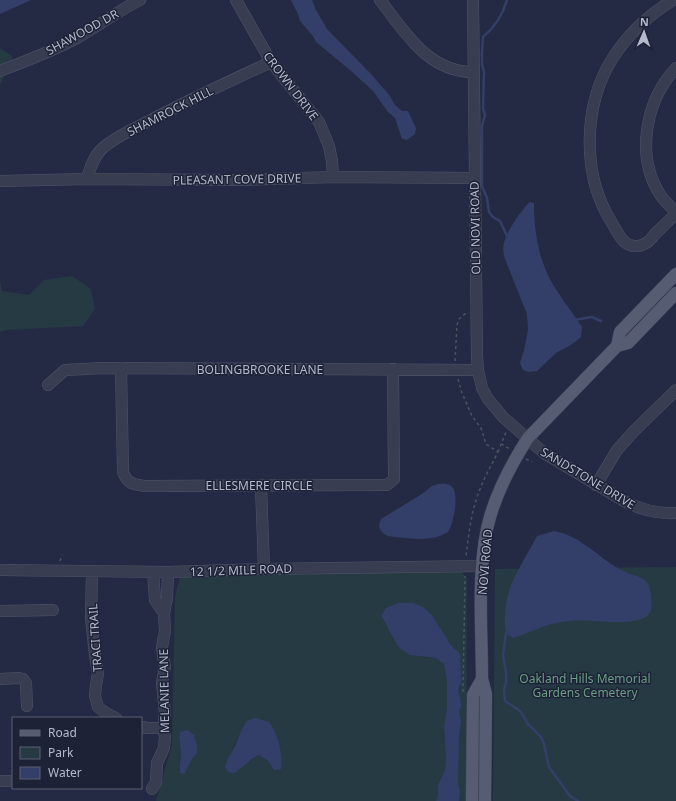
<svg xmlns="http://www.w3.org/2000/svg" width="676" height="801" font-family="'Noto Sans',sans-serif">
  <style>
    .green { fill: #263a44; fill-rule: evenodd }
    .water { fill: #343f69 }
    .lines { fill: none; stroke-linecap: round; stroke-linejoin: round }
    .stream { stroke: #343f69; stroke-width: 2.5 }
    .minor-casing { stroke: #505569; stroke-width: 12 }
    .major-casing { stroke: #42465b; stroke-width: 13 }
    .path { stroke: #445760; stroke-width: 1.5; stroke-dasharray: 3 3; stroke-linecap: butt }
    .minor { stroke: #383d52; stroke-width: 11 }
    .major { stroke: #565c72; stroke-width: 12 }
    .labels { text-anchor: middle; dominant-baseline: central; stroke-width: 3; stroke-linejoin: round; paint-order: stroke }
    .street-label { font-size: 12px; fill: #b5b9cc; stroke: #1d2237 }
    .park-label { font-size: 12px; fill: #6a9f82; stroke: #1d2237 }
  </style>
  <rect width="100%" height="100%" fill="#242a43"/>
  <path class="green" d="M0 48 13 57 0 85Z
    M72 276 91 289 95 309 83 326 7 330 0 332V281L2 291 29 295 44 280Z
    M676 567V801H493L495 569Z
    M439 571 462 572 467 579 466 801H459C459 794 458 789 458 782 457 762 459 742 460 722 461 719 459 716 459 713 458 705 462 700 458 692L460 687 455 649 450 644 442 633 413 603C399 603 390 603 381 615L398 647 410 655 436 658 444 664 447 681V708L444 727 446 761 445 770 438 785V795L436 801H156L172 745 175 597 180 577ZM246 721 274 770 268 761 259 755 244 765 228 758C235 746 239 733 246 721ZM179 742 197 753 179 771 181 755Z"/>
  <path class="water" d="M0 0H31L0 14Z
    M291 0H312L316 10 327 29 371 74 390 96 395 105 402 111H408L416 128 415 134 407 140 402 139 395 118 388 112 373 91 350 70 316 42 313 36 300 21 298 14Z
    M530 202 534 203C534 230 538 257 551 281 560 297 572 312 582 327L581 337 571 345 556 353 537 371 529 372 523 370 520 363 524 350 528 330 527 314 505 259C503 253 503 248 504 243 506 232 522 209 530 202Z
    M438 484C442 484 447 483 451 486 460 492 454 523 448 532 431 543 407 538 388 536 380 532 377 527 381 519L422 494 432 486Z
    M554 531C584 536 602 563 630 574 643 578 649 579 651 595 651 603 654 611 646 617 637 622 623 622 613 622 594 621 574 619 556 623 541 626 527 634 513 638L506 633C500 591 519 571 537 536Z
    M398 603H413L423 607 432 615 450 644 460 654 461 681 458 692 460 697 461 706 459 712 461 721 459 737 458 783 460 792 459 801H436L438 795V785L445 770 446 761 444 727 447 708V681L444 664 436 658 410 655 398 647 381 615 386 608Z
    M255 718 269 722C278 735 283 753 281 769L274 770 268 761 259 755 252 759 235 773 228 772 225 767 228 758 235 746 240 733 246 721Z
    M188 730 194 735 197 745V753L191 760 185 773 181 774C178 768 181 761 181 755 180 746 179 741 180 732Z"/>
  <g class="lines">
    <path class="stream" d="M507 0C503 14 494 28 483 37L482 53V64L484 72 483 109 485 115 482 126V186L487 198 489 212 493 217 500 221 508 238
      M574 320 592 317 601 321
      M506 633 503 655 506 673V683L504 689 505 701 520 711 528 724 541 737 544 744 549 767 570 796 578 801"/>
    <defs>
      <path id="minor" d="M236 0 271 62 319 122 329 146 332 161 333 177
        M380 0C405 32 428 72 473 72
        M473 0 477 356 478 370 482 388 488 399 503 417 544 453 626 502C642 510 657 514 676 513
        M673 0C650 14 630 32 614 56 583 103 581 175 612 223 618 233 623 247 637 246 640 246 643 245 646 243 650 241 653 236 656 233 663 226 669 220 676 214
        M676 68C645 101 635 157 661 196 665 202 671 207 676 212
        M0 71C26 61 53 51 77 38 98 26 118 11 140 0
        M87 179C90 168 94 155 104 147 117 136 134 129 149 121 189 100 230 81 271 62
        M0 181 87 179 238 180 333 177 475 178
        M121 368 123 472C128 484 132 484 144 486L387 485 394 479 393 369
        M48 385 65 370 103 368 478 370
        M261 485 264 569
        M596 485 617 450 635 430 676 390
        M0 570 168 572 264 569 482 566
        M92 572 91 618 95 655 98 674 96 685 95 696 98 707 106 713 116 718
        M153 572 155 600 164 613
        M0 611 53 610
        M0 679 19 678 23 679 26 683 27 706
        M141 727 148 728H163
        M0 781H13
        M152 789 156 782 157 763 164 748 165 737 163 728 165 713 162 683 165 666 163 656 162 647 165 631 164 613 167 598 168 572"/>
      <path id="major" d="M617 346 620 332 676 274
        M472 801 473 695 482 679
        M485 801 486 694 482 679C482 631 477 576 487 529 494 496 510 466 528 438L617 346 628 343 676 293"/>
    </defs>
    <use href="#minor" class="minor-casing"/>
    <use href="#major" class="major-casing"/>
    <path class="path" d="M455 361 457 325 459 319 466 313
      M458 379 462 393 472 416 481 428 486 444 498 452C492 464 485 476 480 489 471 511 469 533 466 556
      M501 444 510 449
      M498 452 506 432
      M526 459 532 462
      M60 561 62 555
      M463 692 465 576"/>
    <use href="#minor" class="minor"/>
    <use href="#major" class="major"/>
  </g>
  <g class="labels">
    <g class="street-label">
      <text transform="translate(82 32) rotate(-29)">SHAWOOD DR</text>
      <text transform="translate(291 86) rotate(53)">CROWN DRIVE</text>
      <text transform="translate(170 111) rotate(-27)">SHAMROCK HILL</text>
      <text transform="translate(237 179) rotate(-1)">PLEASANT COVE DRIVE</text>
      <text transform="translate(475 228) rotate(-91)">OLD NOVI ROAD</text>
      <text x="260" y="369">BOLINGBROOKE LANE</text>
      <text transform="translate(588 478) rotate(31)">SANDSTONE DRIVE</text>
      <text x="259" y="485">ELLESMERE CIRCLE</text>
      <text transform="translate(485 562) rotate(-85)">NOVI ROAD</text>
      <text transform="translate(241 570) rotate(-2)">12 1/2 MILE ROAD</text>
      <text transform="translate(95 638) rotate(-94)">TRACI TRAIL</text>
      <text transform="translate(164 691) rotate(-91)">MELANIE LANE</text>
    </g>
    <g class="park-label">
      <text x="585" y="678">Oakland Hills Memorial<tspan x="585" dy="14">Gardens Cemetery</tspan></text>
    </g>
  </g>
  <rect x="12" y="717" width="130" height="72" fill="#1d2237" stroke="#5a5e73"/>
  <rect x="20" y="730" width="20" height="6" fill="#565c72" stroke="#5a5e73"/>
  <text x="48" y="737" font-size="12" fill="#b5b9cc">Road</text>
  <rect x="20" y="747" width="20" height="12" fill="#263a44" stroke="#5a5e73"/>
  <text x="48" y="757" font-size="12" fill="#b5b9cc">Park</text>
  <rect x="20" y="767" width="20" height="12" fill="#343f69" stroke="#5a5e73"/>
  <text x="48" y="777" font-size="12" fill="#b5b9cc">Water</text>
  <g transform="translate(644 32) rotate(2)" stroke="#1d2237" stroke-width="3" paint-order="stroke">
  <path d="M0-3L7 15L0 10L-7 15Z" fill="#b5b9cc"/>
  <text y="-6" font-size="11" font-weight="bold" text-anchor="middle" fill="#b5b9cc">N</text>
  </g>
</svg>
